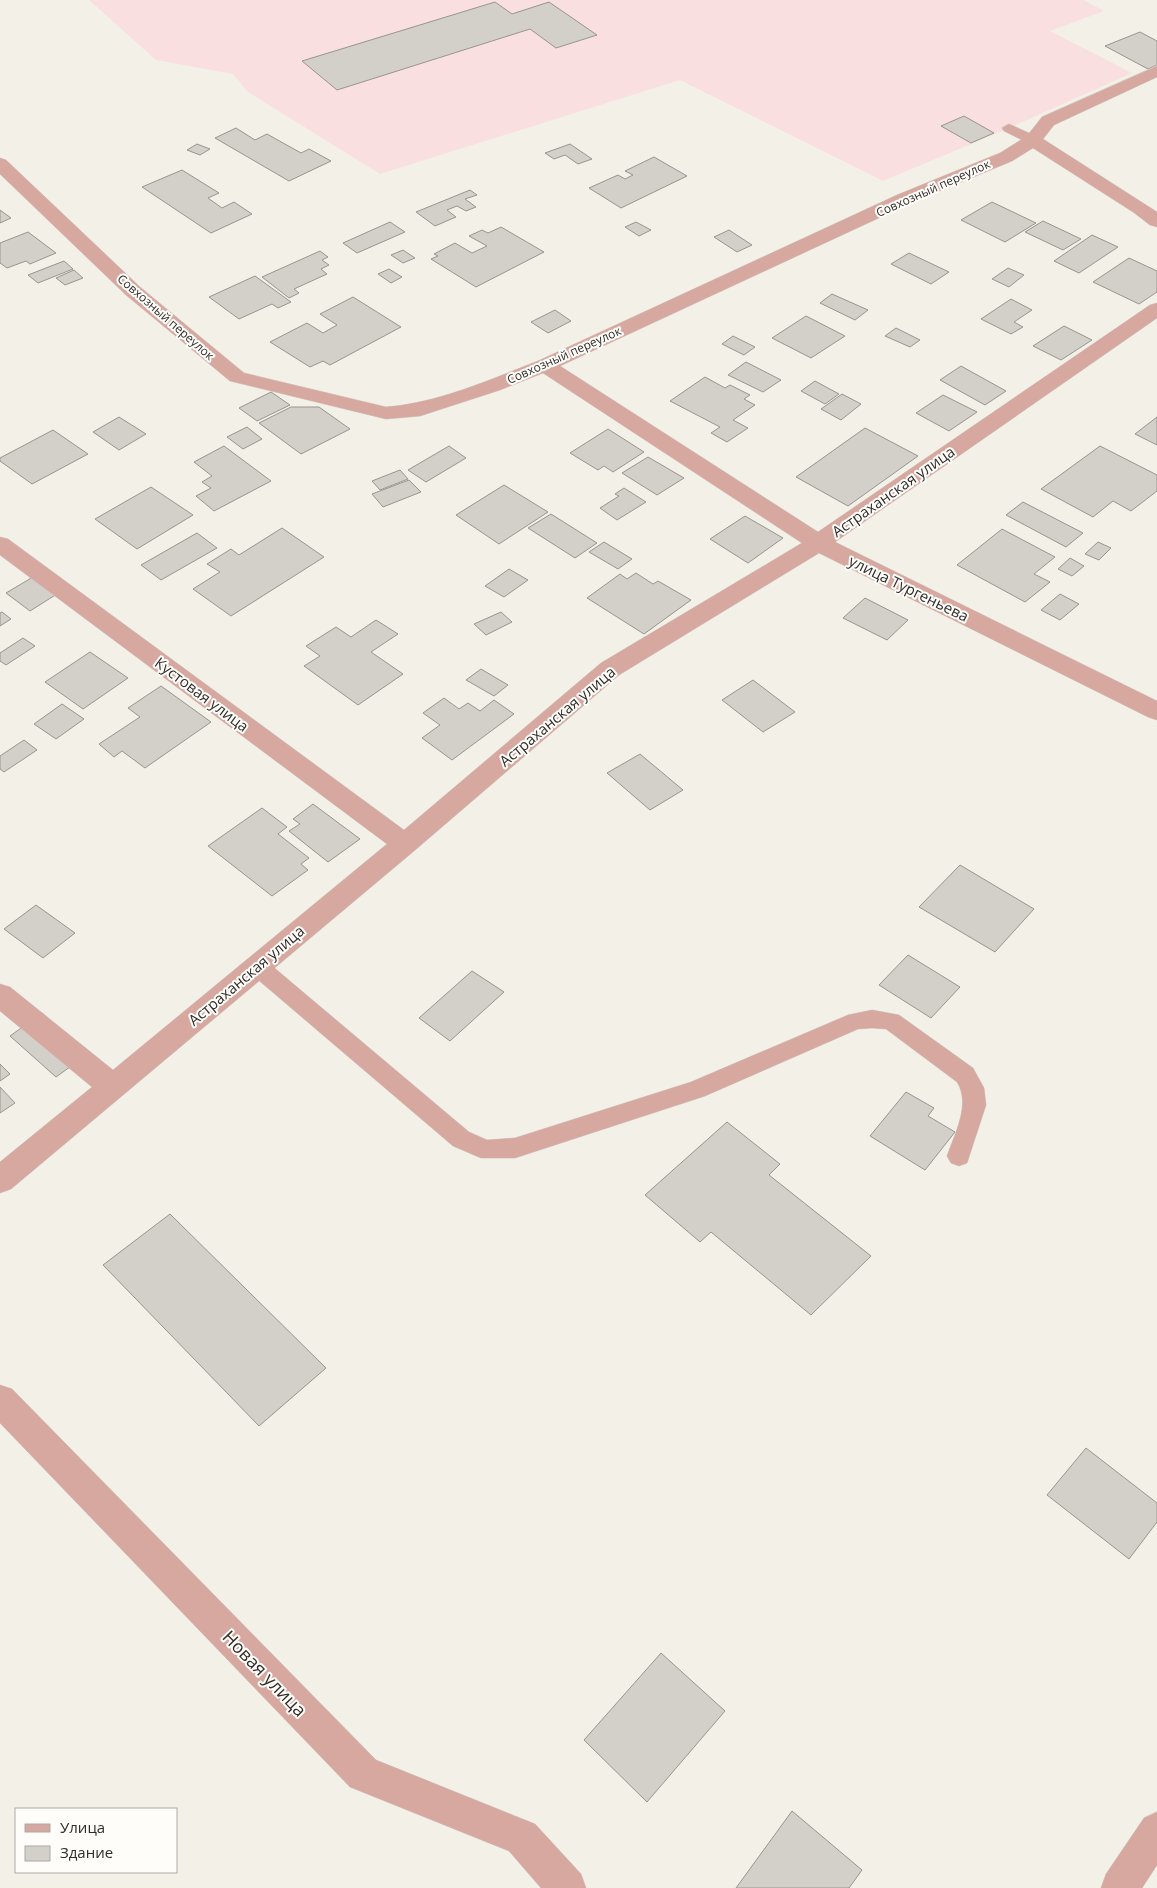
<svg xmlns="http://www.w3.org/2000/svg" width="1157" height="1888" font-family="'Open Sans',sans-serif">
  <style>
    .industrial { fill: #fadfe0 }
    .building { fill: #d3d0c9; stroke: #98958e }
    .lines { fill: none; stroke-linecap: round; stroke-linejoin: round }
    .service-casing { stroke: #d0cdc6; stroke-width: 1 }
    .minor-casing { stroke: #d0cdc6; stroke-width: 1 }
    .service { fill: #d6a8a0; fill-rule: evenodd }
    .minor { fill: #d6a8a0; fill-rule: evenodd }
    .labels { text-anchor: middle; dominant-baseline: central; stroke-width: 4; stroke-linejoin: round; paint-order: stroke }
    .far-street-label { font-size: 12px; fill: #2e2d2a; stroke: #fffdfa }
    .street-label { font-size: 15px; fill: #2e2d2a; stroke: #fffdfa }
    .near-street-label { font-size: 18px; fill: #2e2d2a; stroke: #fffdfa }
  </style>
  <rect width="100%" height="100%" fill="#f3f0e8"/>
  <path class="industrial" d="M89 0H1083L1104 11 1050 31 1132 73 1009 128 883 181 680 80 380 174 248 92 233 74 156 60Z"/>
  <path class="building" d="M495 2 512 14 549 2 597 35 556 48 530 29 337 90 302 61Z
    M1140 32 1157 41V65L1148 69 1105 46Z
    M964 116 994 133 971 143 941 126Z
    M236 128 255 140 267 134 301 153 309 149 331 161 289 181 215 138Z
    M197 144 210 149 200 155 187 150Z
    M570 144 592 159 578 164 565 155 554 159 545 153Z
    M654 157 687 176 621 208 589 188 618 175 625 179 633 175 625 171Z
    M182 170 219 193 208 198 222 208 234 202 252 214 211 233 142 187Z
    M470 190 477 195 465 199 476 207 466 211 457 206 447 210 456 217 435 226 416 212Z
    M992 202 1036 223 1005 242 961 220Z
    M0 210 11 218 0 223Z
    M1043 221 1081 239 1063 250 1025 232Z
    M390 222 405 232 357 253 343 243Z
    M636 222 651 230 639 236 625 227Z
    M501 227 544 252 476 287 431 259 438 256 434 254 455 243 472 253 487 246 469 236 482 230 488 233Z
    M729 230 752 245 737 252 714 237Z
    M28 232 56 253 30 264 26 261 7 268 0 263V243Z
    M1092 235 1118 247 1079 273 1054 261Z
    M403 250 415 258 403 263 391 255Z
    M320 251 328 257 322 260 329 265 321 269 327 274 294 289 299 293 289 298 262 277Z
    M909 253 949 272 931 284 891 264Z
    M1129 258 1157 271V292L1139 304 1093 282Z
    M64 261 73 269 38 283 28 275Z
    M1008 268 1024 275 1009 287 992 279Z
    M389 269 402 277 391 283 378 274Z
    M74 270 83 278 65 285 56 278Z
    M255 276 291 302 278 308 272 304 239 319 209 297Z
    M832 294 868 310 855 320 820 303Z
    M353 297 401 327 330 365 323 361 310 367 270 342 307 323 323 333 337 325 320 314Z
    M1011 299 1032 310 1014 322 1023 327 1011 334 981 319Z
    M555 310 571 321 548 333 531 322Z
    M806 316 845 336 811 358 772 338Z
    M1064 326 1092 340 1061 360 1033 346Z
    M896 328 920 340 910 347 885 336Z
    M733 336 755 347 744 355 722 344Z
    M746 362 781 380 763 392 728 375Z
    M961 366 1006 391 985 405 940 380Z
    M705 377 725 388 730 385 750 395 744 399 755 405 733 420 748 428 727 442 711 433 720 427 670 401Z
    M815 381 839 394 825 404 801 391Z
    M271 392 290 405 257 421 239 408Z
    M842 394 861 404 841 420 821 409Z
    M943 395 977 412 949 431 916 413Z
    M291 407H319L350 429 301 454 259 423Z
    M119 417 146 434 119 450 93 432Z
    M1157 417V445L1135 434Z
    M247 427 262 439 243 449 227 437Z
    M865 428 918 456 848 506 796 477Z
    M608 429 644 452 613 472 604 466 598 470 570 453Z
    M53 430 88 454 32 484 0 461V458Z
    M224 446 271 481 214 511 196 496 211 488 202 482 212 476 194 462Z
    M449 446 466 458 426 482 408 470Z
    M1100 446 1157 475V491L1131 511 1113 501 1093 517 1041 489Z
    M648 457 684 478 657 495 622 473Z
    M400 470 408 479 380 490 372 481Z
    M409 480 421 492 383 507 372 494Z
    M504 485 548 512 499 544 456 515Z
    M151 487 193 515 137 549 95 519Z
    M624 488 646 502 617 520 600 508 619 496 615 494Z
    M1023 502 1083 533 1066 547 1006 515Z
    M551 514 597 543 575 558 528 528Z
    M745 516 783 538 748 563 710 539Z
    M282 528 324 557 231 616 193 589 220 572 207 564 231 549 239 555Z
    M1002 529 1055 557 1034 574 1050 582 1025 602 957 565Z
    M197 533 217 548 161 580 141 565Z
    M604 542 632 559 618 569 589 552Z
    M1098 542 1111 548 1099 560 1085 554Z
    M1070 558 1084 566 1072 576 1058 569Z
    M509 569 528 580 504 597 485 586Z
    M636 573 653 584 658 581 691 600 644 634 587 598 620 574 627 579Z
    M33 577 57 594 30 611 6 593Z
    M1060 594 1079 604 1060 620 1041 610Z
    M865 598 908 620 887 640 843 618Z
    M2 612 11 619 0 626V613Z
    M501 612 512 622 486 635 474 624Z
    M376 620 398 634 371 652 403 674 358 705 304 666 320 656 306 646 336 627 351 637Z
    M23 638 35 646 6 665 0 661V653Z
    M90 652 128 678 83 709 45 682Z
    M481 669 508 685 494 696 466 680Z
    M753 680 795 712 763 732 722 700Z
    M161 686 211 722 145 768 122 751 114 757 99 744 140 717 128 708Z
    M444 698 459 709 468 703 480 711 494 700 514 714 452 760 422 738 440 725 423 713Z
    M62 704 84 719 56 739 34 724Z
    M24 740 37 750 4 772 0 769V756Z
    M640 754 683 790 650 810 607 773Z
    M313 804 360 839 328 862 289 831 300 824 293 819Z
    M262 808 287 827 278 834 309 858 301 864 308 870 272 896 208 846Z
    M960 865 1034 909 995 952 919 907Z
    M36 905 75 933 43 958 4 929Z
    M908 955 960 987 931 1018 879 985Z
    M472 971 504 992 450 1041 419 1018Z
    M42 1013 88 1054 56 1077 10 1036Z
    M0 1064 10 1074 0 1081Z
    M0 1087 15 1103 0 1113Z
    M906 1092 934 1108 928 1116 955 1132 925 1170 870 1136Z
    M727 1122 780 1164 769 1175 871 1256 811 1315 711 1232 700 1242 645 1195Z
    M170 1214 326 1368 259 1426 103 1265Z
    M1086 1448 1157 1503V1522L1129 1559 1047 1495Z
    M661 1653 725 1711 647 1802 584 1740Z
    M792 1811 862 1870 849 1888H736Z"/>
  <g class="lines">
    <defs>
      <path id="service" d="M1009 124 1038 137 1040 140 1038 143H1028L1004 131 1002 128Z
        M257 958 265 960 469 1132 487 1140 515 1138 691 1082 848 1015 872 1010 899 1015 973 1068 984 1088 986 1105 967 1163 959 1166 951 1163 947 1156C955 1133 971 1104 957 1082L886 1029 872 1028 858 1029 705 1096 515 1158H481L453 1146 249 972 246 966 249 960Z"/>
      <path id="minor" d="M1157 66V77L1054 125 1043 139 1157 212V227L1150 225 1133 212 1033 148 1012 161 911 203 560 366 818 532 1150 305 1157 303V318L835 542 1157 701V720L1148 717 819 553 619 675 414 851 11 1189 0 1193V1162L92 1087 0 1011V984L10 987 113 1070 387 844 0 555V537L8 539 404 830 601 663 802 543 543 373 500 390 420 416 386 419 230 381 126 295 0 174V158L6 160 140 287 244 373 386 407C438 403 489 380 538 361L897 195 1000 153 1027 136 1042 117Z
        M0 1385 12 1389 376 1760 535 1824 581 1874 586 1888H541L509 1851 350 1787 0 1423Z
        M1157 1812V1865L1142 1888H1101L1106 1874 1144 1818Z"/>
    </defs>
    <use href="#service" class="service-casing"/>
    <use href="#minor" class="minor-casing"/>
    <use href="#service" class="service"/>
    <use href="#minor" class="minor"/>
  </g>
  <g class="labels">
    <g class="far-street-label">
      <text transform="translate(933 188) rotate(-24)">Совхозный переулок</text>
      <text transform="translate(166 317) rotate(41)">Совхозный переулок</text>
      <text transform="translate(564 355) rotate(-24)">Совхозный переулок</text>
    </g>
    <g class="street-label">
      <text transform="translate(893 491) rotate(-35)">Астраханская улица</text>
      <text transform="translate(909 588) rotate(26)">улица Тургеньева</text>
      <text transform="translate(202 694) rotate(37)">Кустовая улица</text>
      <text transform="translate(557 716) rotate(-40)">Астраханская улица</text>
      <text transform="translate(246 975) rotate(-40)">Астраханская улица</text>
    </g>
    <g class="near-street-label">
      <text transform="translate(265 1673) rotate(46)">Новая улица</text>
    </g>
  </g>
  <rect x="15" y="1808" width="162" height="65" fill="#fffdfa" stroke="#abaaa7"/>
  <rect x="25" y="1824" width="25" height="8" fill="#d6a8a0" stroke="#abaaa7"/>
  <text x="60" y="1833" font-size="15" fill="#2e2d2a">Улица</text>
  <rect x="25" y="1846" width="25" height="15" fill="#d3d0c9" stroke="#abaaa7"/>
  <text x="60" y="1858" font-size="15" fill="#2e2d2a">Здание</text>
</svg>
